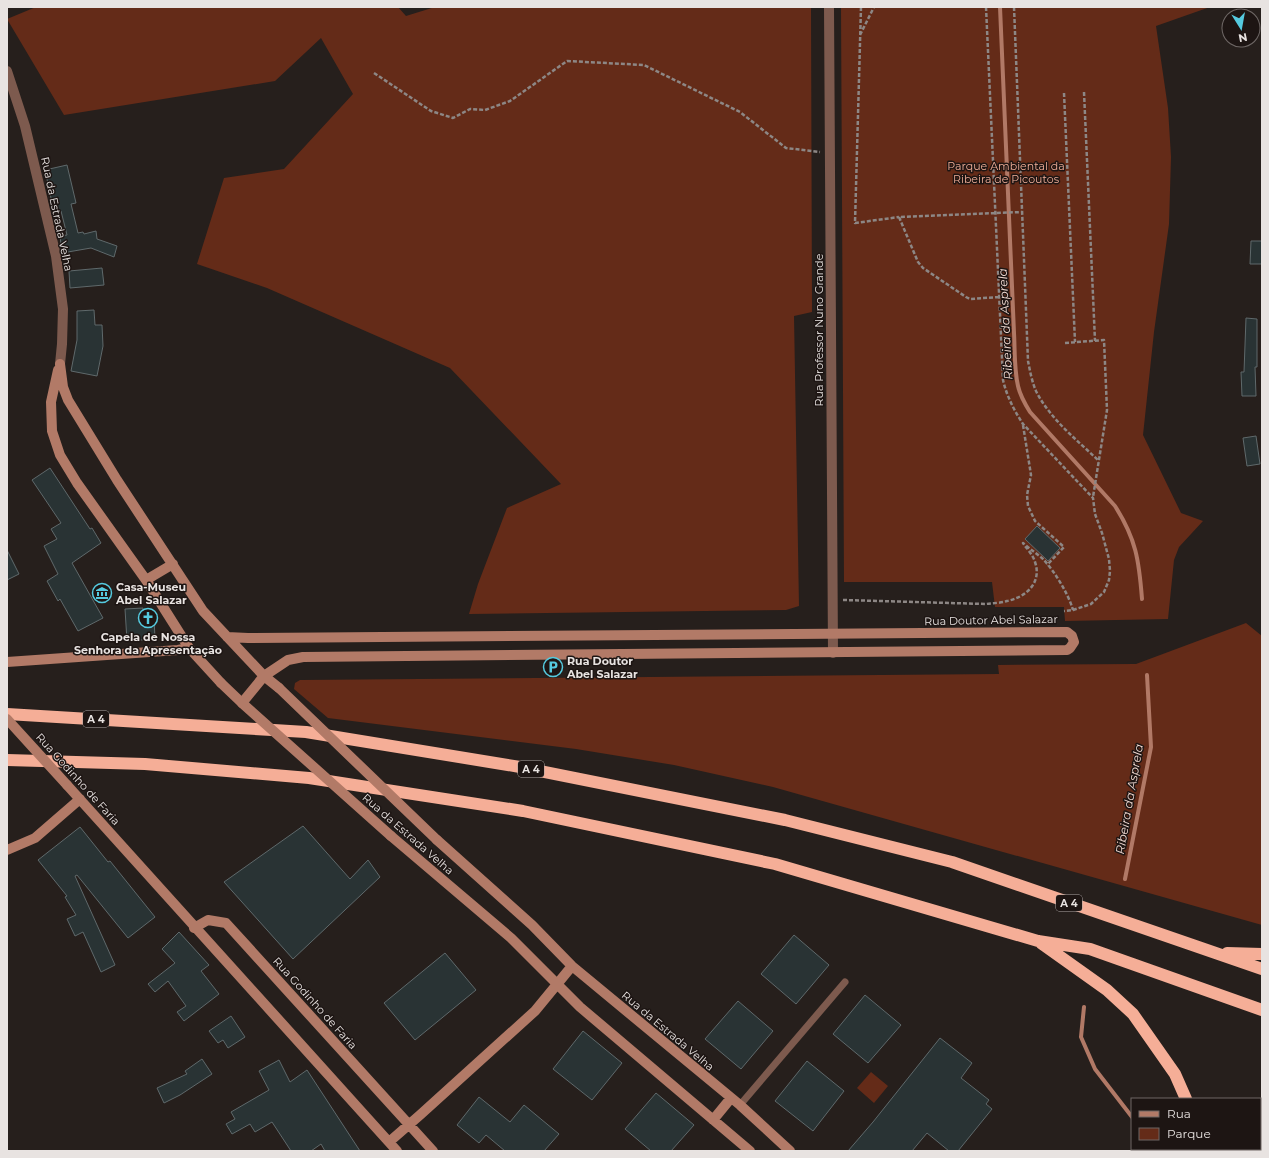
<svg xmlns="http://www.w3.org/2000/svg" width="1269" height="1158" font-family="Montserrat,sans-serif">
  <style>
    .green { fill: #642b18 }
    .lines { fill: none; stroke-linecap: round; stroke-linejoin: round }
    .stream { stroke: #b17966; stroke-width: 4 }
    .building { fill: #293334; stroke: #5f696b }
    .path { stroke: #8d8785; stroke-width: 2.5; stroke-dasharray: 4 2; stroke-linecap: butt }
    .lane { stroke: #7d5a4e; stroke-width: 7 }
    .street { stroke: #7d5a4e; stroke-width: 10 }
    .secondary { stroke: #b27a67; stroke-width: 10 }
    .highway { stroke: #f5ae97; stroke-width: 12 }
    .secondary-bridge { stroke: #b27a67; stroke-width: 10 }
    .labels { text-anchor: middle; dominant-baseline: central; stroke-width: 3; stroke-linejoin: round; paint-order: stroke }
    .shield { fill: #1d1513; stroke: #aba5a3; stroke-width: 1 }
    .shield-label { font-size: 10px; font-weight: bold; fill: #e8e3e1 }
    .park-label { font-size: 11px; fill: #f1ae98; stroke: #1d1513 }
    .street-label { font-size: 11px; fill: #e8e3e1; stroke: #1d1513 }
    .poi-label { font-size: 11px; font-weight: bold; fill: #e8e3e1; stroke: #1d1513; text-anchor: start }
    .water-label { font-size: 12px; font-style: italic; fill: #f3dbd3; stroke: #1d1513 }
  </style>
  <rect width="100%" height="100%" fill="#261f1c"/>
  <path class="green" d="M36 7H398L406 16 435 7H811L812 312 794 316 799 606 786 610 469 614 478 584 507 508 561 484 450 368 267 288 197 264 224 178 284 169 353 94 321 38 275 81 64 115 7 19Z
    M841 7H1210L1156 26 1168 108 1171 157 1169 224 1154 332 1143 435 1181 513 1203 521 1179 547 1174 560 1168 619 1065 621 1064 607H995L992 582H844Z
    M1246 623 1262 636V925L773 787 674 765 576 749 328 718 294 689 295 683 300 680 999 674 998 665 1136 664Z
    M871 1072 888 1086 874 1103 857 1088Z"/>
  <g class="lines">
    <path class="stream" d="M1000 7 1014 333C1015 350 1014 369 1018 386 1020 395 1025 404 1030 412L1115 506C1136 539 1139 560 1142 599
      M1125 879 1151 747 1147 675
      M1084 1007 1081 1037 1095 1069 1132 1117
      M1154 1149 1155 1151"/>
  </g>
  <path class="building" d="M67 165 76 203 71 204 78 233 83 232 84 234 96 231 97 239 117 246 114 257 91 248 62 253 60 236 67 235 61 211 54 212 45 170Z
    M1251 241H1262V264H1250Z
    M102 268 104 285 70 288 69 271Z
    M94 310 95 325H102L103 346 97 376 71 371 77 340V311Z
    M1246 318 1257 319V367H1255L1256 396H1242L1241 372H1244Z
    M1256 436 1260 464 1247 466 1243 438Z
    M50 468 90 529 92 528 101 543 72 563 103 618 78 631 60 599 58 601 47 581 58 574 44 546 57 539 51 529 61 523 32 480Z
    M1037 526 1060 548 1048 561 1025 539Z
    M7 550 19 574 7 580Z
    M143 608V611L151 610 154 618 155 639 127 641 125 609Z
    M303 826 350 879 368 860 380 877 293 959 224 882Z
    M80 827 108 862 110 861 155 917 128 938 77 875 75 876 115 965 101 972 83 932 75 936 67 919 76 915 65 897 67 896 38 860Z
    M179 932 209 965 201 971 219 994 184 1021 177 1012 186 1006 168 981 155 992 148 984 175 963 162 949Z
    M794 935 829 965 796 1004 761 974Z
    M445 953 476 990 415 1040 384 1003Z
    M865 995 901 1025 868 1063 833 1034Z
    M738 1001 773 1031 741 1069 705 1039Z
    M231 1016 245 1037 228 1048 223 1040 218 1043 209 1031Z
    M583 1031 622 1063 592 1100 553 1069Z
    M940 1038 972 1063 961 1078 989 1100 986 1104 992 1109 958 1151H949L927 1133 912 1151H848L873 1122Z
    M202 1059 212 1074 180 1095 164 1103 157 1088 187 1074 185 1071Z
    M279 1060 290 1082 307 1070 360 1151H325L321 1144 311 1151H291L272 1122 255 1132 250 1124 232 1134 226 1124 235 1119 231 1112 269 1090 259 1071Z
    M807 1061 844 1091 813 1131 775 1101Z
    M656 1093 694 1125 671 1151H651L625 1129Z
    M479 1097 510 1122 524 1105 559 1134 544 1151H505L486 1135 479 1143 457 1125Z"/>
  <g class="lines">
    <path class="path" d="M861 7 855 223 899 217
      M986 7 1003 380C1007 397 1014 410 1023 424L1093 498 1095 514 1102 533 1109 559 1110 571 1109 580 1104 592 1091 604 1073 610 1064 611
      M1014 7 1028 361C1030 371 1032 382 1036 391 1050 419 1077 440 1099 461
      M860 35 874 7
      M374 73 431 111 453 118 470 109 485 110 510 101 567 61 644 65 740 112 786 148 820 152
      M1084 92 1095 341
      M1064 93 1075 342
      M999 297 970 299 966 297 923 268 918 262 899 217 1022 212
      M1065 343 1104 340 1107 410 1093 497
      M1023 425 1031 475 1027 495 1028 506 1035 521 1064 547 1047 565
      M843 600 986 604C993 603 1001 603 1007 601 1027 597 1042 582 1035 562 1033 555 1027 549 1023 543 1030 549 1037 554 1043 559 1055 572 1068 593 1073 610"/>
    <path class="lane" d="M740 1105 845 982"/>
    <path class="street" d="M829 7 833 653
      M7 71 25 126 56 256 63 309 62 344 60 364"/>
    <path class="secondary" d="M60 364 63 387 68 400 117 480 203 611 264 676 279 688
      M58 370 51 402 52 431 60 455 77 483 146 580 189 648 221 683
      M146 580 173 564
      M227 637 248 638 1067 632 1072 636 1074 642 1070 648 1067 650 303 657 288 660 264 676 242 703
      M7 662 178 650 189 648
      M67 785 397 1151
      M391 836 511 938 580 1007 750 1151
      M437 840 532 925 572 966 740 1105 790 1151
      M7 850 35 838 80 799
      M194 928 208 920 226 923 433 1151
      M713 1120 731 1098
      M389 1142 420 1115 535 1011 572 966"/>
    <path class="highway" d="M7 714 306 732 520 767 785 820 952 862 1262 969
      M7 760 145 764 309 778 523 811 775 864 1038 941 1090 949 1262 1010
      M1041 943 1107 990 1133 1014 1175 1074 1186 1099
      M1227 953 1262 954
      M1260 1126 1262 1122
      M1203 1149V1151
      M1249 1151 1250 1149"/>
    <path class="secondary-bridge" d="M221 683 242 703 391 836
      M279 688 437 840
      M7 719 67 785"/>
  </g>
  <defs>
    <symbol id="museum-ring" viewBox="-11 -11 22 22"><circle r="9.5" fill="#1d1513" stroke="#55cadf" stroke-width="1.5"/><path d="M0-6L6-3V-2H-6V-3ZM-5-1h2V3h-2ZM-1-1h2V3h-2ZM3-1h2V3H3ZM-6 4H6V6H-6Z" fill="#55cadf"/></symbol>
    <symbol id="church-ring" viewBox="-11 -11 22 22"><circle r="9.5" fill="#1d1513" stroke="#55cadf" stroke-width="1.5"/><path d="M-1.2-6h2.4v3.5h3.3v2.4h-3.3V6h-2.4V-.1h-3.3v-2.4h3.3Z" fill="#55cadf"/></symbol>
    <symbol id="parking-ring" viewBox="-11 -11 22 22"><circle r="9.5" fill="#1d1513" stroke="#55cadf" stroke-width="1.5"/><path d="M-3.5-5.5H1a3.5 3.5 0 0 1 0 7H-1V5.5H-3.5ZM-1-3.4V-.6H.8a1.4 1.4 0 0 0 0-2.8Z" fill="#55cadf"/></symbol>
  </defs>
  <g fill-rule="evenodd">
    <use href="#museum-ring" x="91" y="582" width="22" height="22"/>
    <use href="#church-ring" x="137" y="607" width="22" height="22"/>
    <use href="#parking-ring" x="542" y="656" width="22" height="22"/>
  </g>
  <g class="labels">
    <g class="shield">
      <rect x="83" y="711" width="26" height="16" rx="3"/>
      <rect x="518" y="761" width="26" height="16" rx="3"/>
      <rect x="1056" y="895" width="26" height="16" rx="3"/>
    </g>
    <g class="shield-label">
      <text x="96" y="719">A 4</text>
      <text x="531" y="769">A 4</text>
      <text x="1069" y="903">A 4</text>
    </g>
    <g class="park-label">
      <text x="1006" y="166">Parque Ambiental da<tspan x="1006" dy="13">Ribeira de Picoutos</tspan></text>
    </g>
    <g class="street-label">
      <text transform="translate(57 214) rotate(78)">Rua da Estrada Velha</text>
      <text transform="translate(819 330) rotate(-90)">Rua Professor Nuno Grande</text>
      <text transform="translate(991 620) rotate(-1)">Rua Doutor Abel Salazar</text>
      <text transform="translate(78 779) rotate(48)">Rua Godinho de Faria</text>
      <text transform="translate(408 834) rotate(41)">Rua da Estrada Velha</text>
      <text transform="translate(315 1003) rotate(48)">Rua Godinho de Faria</text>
      <text transform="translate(668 1031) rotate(40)">Rua da Estrada Velha</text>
    </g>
    <g class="poi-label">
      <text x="116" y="587">Casa-Museu<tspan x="116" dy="13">Abel Salazar</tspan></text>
      <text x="148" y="637" text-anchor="middle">Capela de Nossa<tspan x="148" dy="13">Senhora da Apresentação</tspan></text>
      <text x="567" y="661">Rua Doutor<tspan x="567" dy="13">Abel Salazar</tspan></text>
    </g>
    <g class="water-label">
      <text transform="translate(1005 324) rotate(-93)">Ribeira da Asprela</text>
      <text transform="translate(1129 799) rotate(-80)">Ribeira da Asprela</text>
    </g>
  </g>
  <rect width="1269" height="1158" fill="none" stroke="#e8e3e1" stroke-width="16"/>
  <rect x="1131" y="1098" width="130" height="52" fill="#1d1513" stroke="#6e6765"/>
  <rect x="1139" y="1111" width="20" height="6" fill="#b27a67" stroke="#6e6765"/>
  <text x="1167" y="1118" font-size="12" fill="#e8e3e1">Rua</text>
  <rect x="1139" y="1128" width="20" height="12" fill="#642b18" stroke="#6e6765"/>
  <text x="1167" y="1138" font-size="12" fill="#e8e3e1">Parque</text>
  <g transform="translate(1241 28) rotate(169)"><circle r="19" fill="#1d1513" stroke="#6e6765"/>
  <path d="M0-3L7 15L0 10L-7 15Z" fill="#55cadf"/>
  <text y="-6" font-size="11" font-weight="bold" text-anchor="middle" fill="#e8e3e1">N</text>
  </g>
</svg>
